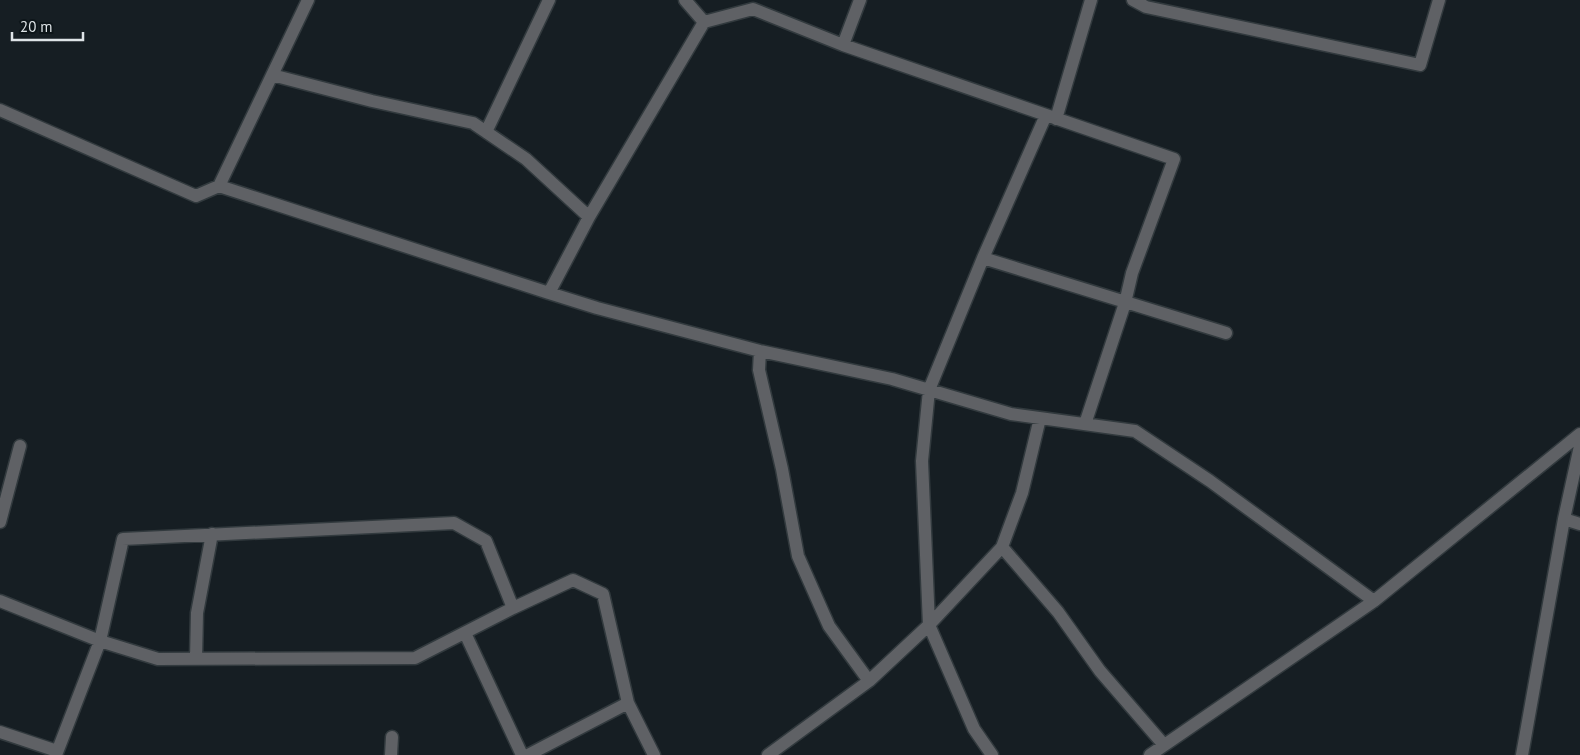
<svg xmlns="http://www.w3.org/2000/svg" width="1580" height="755" font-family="'PT Sans',sans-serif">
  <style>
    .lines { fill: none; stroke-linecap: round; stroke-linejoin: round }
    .minor-casing { stroke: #323a3e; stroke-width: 15 }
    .minor { stroke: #5f6165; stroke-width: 12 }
  </style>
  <rect width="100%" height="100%" fill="#161e23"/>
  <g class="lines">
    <defs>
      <path id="minor" d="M685 0 704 22
        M1133 0 1146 7 1420 65 1439 0
        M843 45 860 0
        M272 75 372 101 473 123 526 159 589 217
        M0 110 196 196 219 186 308 0
        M1056 119 1091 0
        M486 132 549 0
        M219 186 549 293
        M983 258 1226 333
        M760 351 759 370 782 469 798 556 829 626 869 681
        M1085 424 1125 303 1132 273 1174 159 843 45 753 9 704 22 589 217 549 293 597 308 760 351 892 379 1011 414 1135 431 1210 481 1374 601
        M1564 519 1580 524
        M0 522 20 446
        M1002 547 1058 612 1100 671 1164 745
        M0 601 100 641 56 755
        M513 608 486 541 454 523 123 539 100 641 158 659 415 658 513 608 573 580 603 594 628 703 654 755
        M465 633 522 755
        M196 659 197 613 212 534
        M0 732 57 751
        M391 755 392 737
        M528 755 628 703
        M768 755 869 681 929 625 1002 547 1022 493 1040 418
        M992 755 974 729 929 625 922 461 929 390 983 258 1046 115
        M1150 755 1374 601 1580 434
        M1522 755 1564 519 1580 446"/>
    </defs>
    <use href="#minor" class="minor-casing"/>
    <use href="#minor" class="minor"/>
  </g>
  <path d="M12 32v8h71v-8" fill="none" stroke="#dee4e7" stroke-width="2.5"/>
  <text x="20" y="32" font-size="15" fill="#dee4e7" stroke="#0d1519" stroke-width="4" paint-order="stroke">20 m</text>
</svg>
